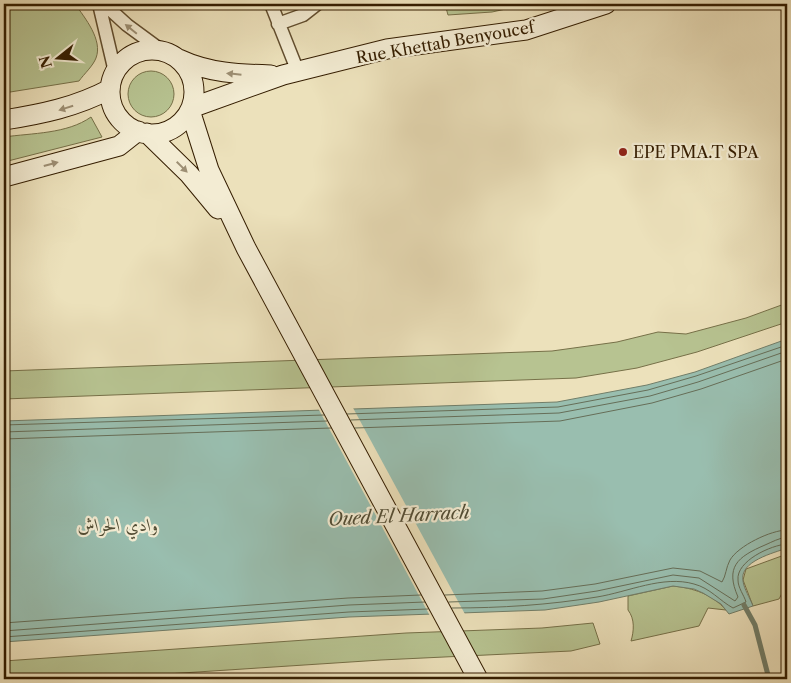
<svg xmlns="http://www.w3.org/2000/svg" width="791" height="683" font-family="'Libre Caslon Text',Amiri,serif">
  <style>
    .green { fill: #b7c391; stroke: #767048 }
    .water { fill: #99beaf; stroke: #717e69 }
    .pier { fill: #ece1bb }
    .lines { fill: none; stroke-linecap: round; stroke-linejoin: round }
    .shore { stroke: #666e58; stroke-width: 1 }
    .stream { stroke: #717e69; stroke-width: 5 }
    .minor-casing { stroke: #624e2f; stroke-width: 15 }
    .secondary-casing { stroke: #341d00; stroke-width: 21 }
    .minor { stroke: #f3ecd3; stroke-width: 12 }
    .secondary { stroke: #f3ecd3; stroke-width: 19 }
    .oneway { fill: #9d8f74 }
    .poi-dot { fill: #8f2418; stroke: #f3ecd3; stroke-width: 2 }
    .labels { text-anchor: middle; dominant-baseline: central; stroke-width: 4.5; stroke-linejoin: round; paint-order: stroke }
    .street-label { font-size: 16px; fill: #341d00; stroke: #f3ecd3 }
    .poi-label { font-size: 16px; fill: #341d00; stroke: #f3ecd3; text-anchor: start }
    .water-label { font-size: 18px; font-style: italic; fill: #524d35; stroke: #f3ecd3 }
  </style>
  <rect width="100%" height="100%" fill="#ece1bb"/>
  <filter id="stains"><feTurbulence type="fractalNoise" baseFrequency=".004" numOctaves="4"/><feColorMatrix values="0 0 0 0 .2 0 0 0 0 .09 0 0 0 0 .02 0 0 0 .5 -.17"/></filter>
  <radialGradient id="worn" r=".72"><stop offset=".6" stop-color="#630" stop-opacity="0"/><stop offset="1" stop-color="#630" stop-opacity=".3"/></radialGradient>
  <path class="green" d="M4 4H75C85 18 103 40 96 58 93 66 84 74 79 81L4 93Z
    M445 4H529L492 12 448 15Z
    M128 94a23 23 0 1 1 46 0a23 23 0 1 1-46 0Z
    M91 117 102 137 4 162V137C32 133 67 134 91 117Z
    M787 303V322L697 352 637 368 576 378 4 399V371L552 351 617 342 658 332 686 334 746 318Z
    M787 554V584L779 599 753 606 743 580 746 569Z
    M673 586C693 588 712 594 726 610L708 608 699 626 631 641C634 631 635 619 628 610V596Z
    M593 623 600 644 571 651 381 660 90 679H4V661L406 633 542 628Z"/>
  <path class="water" d="M787 339V548C774 553 739 561 743 581 744 589 750 598 753 606L729 614 721 604 703 593 694 589 673 586 599 602 545 610 349 617 4 642V421L557 402 647 385 695 372Z"/>
  <path class="pier" d="M352 406 466 616H430L318 408Z"/>
  <g class="lines">
    <path class="shore" d="M347 414 558 407 648 390 696 376 787 345
      M351 420 559 413 650 396 698 382 787 351
      M4 425 324 415
      M355 428 560 421 652 403 701 389 787 359
      M4 432 327 421
      M4 439 331 428
      M445 595 542 591 595 584 673 568 700 571 722 582C726 576 726 567 730 560 738 546 771 530 787 530
      M449 602 543 599 597 591 673 575 699 578 735 601 738 597C725 567 737 557 765 545 772 542 779 538 787 537
      M452 608C501 608 549 605 597 597 628 592 663 575 694 584 710 588 720 601 733 608L746 602C744 595 738 588 738 580 736 561 771 545 787 544
      M4 623 348 598 421 595
      M4 631 349 605 425 602
      M4 637 349 612 428 609"/>
    <path class="stream" d="M744 605 755 625 769 679"/>
    <defs>
      <path id="minor" d="M99 4 115 72
        M104 4 127 25 161 50
        M271 4 298 72
        M278 24 303 15 317 4"/>
      <path id="secondary" d="M110 92a42 42 0 1 1 84 0a42 42 0 1 1-84 0Z
        M179 59C209 73 238 74 271 75
        M191 108 283 75 387 49 526 30 606 4
        M190 110 209 170 246 248 478 679
        M4 120C42 114 76 107 110 89
        M147 133 189 174 218 209
        M4 177 119 146 138 131"/>
    </defs>
    <use href="#minor" class="minor-casing"/>
    <use href="#secondary" class="secondary-casing"/>
    <use href="#minor" class="minor"/>
    <use href="#secondary" class="secondary"/>
  </g>
  <defs><path id="oneway-solid" d="M-6-.8H1V-3.2L6.5 0L1 3.2V.8H-6Z" transform="scale(1.25)"/></defs>
  <g class="oneway">
    <use href="#oneway-solid" transform="translate(131 29) rotate(-141)"/>
    <use href="#oneway-solid" transform="translate(234 74) rotate(-174)"/>
    <use href="#oneway-solid" transform="translate(66 108) rotate(163)"/>
    <use href="#oneway-solid" transform="translate(51 164) rotate(-15)"/>
    <use href="#oneway-solid" transform="translate(182 167) rotate(45)"/>
  </g>
  <circle class="poi-dot" cx="623" cy="152" r="5"/>
  <g class="labels">
    <g class="street-label">
      <text transform="translate(445 42) rotate(-10)">Rue Khettab Benyoucef</text>
    </g>
    <g class="poi-label">
      <text x="633" y="152">EPE PMA.T SPA</text>
    </g>
    <g class="water-label">
      <text transform="translate(399 516) rotate(-3)">Oued El Harrach</text>
      <text x="118" y="525">وادي الحراش</text>
    </g>
  </g>
  <rect width="791" height="683" fill="none" stroke="#ece1bb" stroke-width="20"/>
  <rect x="5" y="5" width="781" height="673" fill="none" stroke="#341d00" stroke-width="2.5"/>
  <rect x="10" y="10" width="771" height="663" fill="none" stroke="#341d00"/>
  <g transform="translate(58 58) rotate(253)" stroke="#f3ecd3" stroke-width="4" paint-order="stroke">
  <path d="M0-4L9 19L0 12L-9 19Z" fill="#341d00"/>
  <text y="-8" font-size="14" font-weight="bold" text-anchor="middle" fill="#341d00">N</text>
  </g>
  <rect width="100%" height="100%" filter="url(#stains)"/>
  <rect width="100%" height="100%" fill="url(#worn)"/>
</svg>
